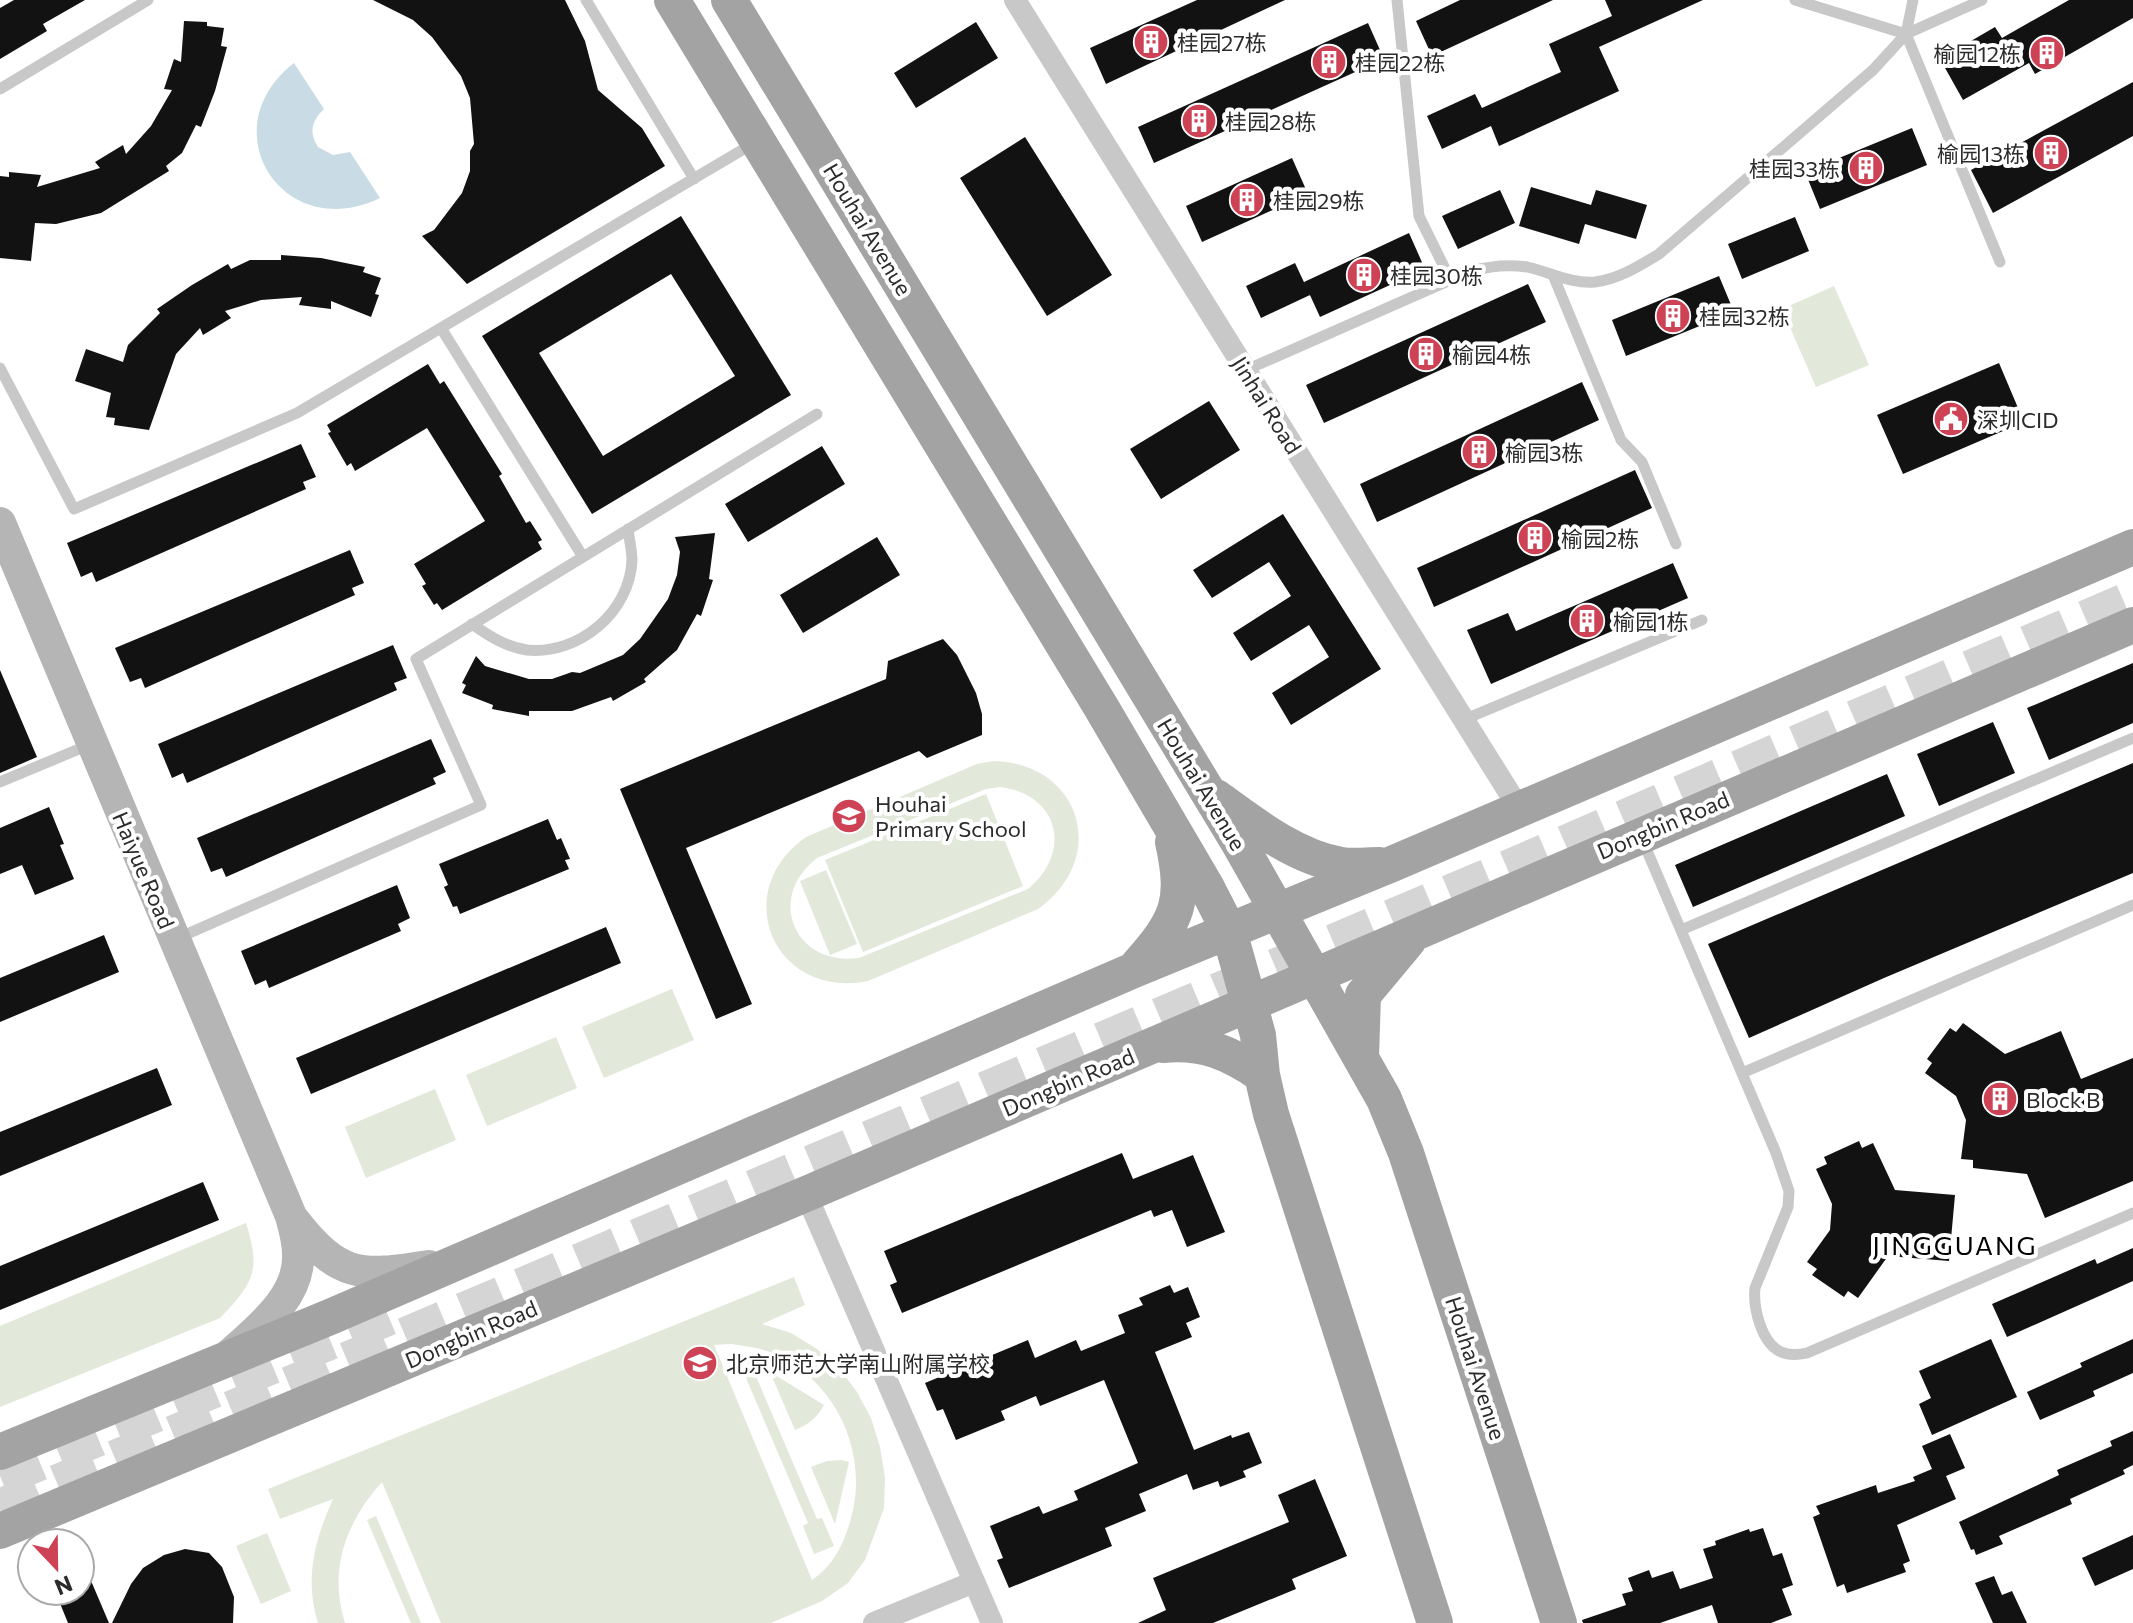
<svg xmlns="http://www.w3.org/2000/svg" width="2133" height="1623" font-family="Commissioner,'Noto Sans SC',sans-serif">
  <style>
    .green { fill: #e2e8da; fill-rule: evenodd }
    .water { fill: #c9dce5 }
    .building { fill: #121212; fill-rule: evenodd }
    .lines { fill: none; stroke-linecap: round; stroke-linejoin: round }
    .highway-tunnel { stroke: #d5d5d5; stroke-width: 42; stroke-dasharray: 42 21; stroke-linecap: butt }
    .lane { stroke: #c8c8c8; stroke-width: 11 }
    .street { stroke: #c8c8c8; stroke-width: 22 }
    .secondary { stroke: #b5b5b5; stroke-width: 32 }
    .primary { stroke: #a3a3a3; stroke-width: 36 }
    .labels { text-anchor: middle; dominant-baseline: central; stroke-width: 8; stroke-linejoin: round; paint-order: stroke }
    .poi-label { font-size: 22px; fill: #2b2b2b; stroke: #fff; text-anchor: start }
    .street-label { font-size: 22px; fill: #2b2b2b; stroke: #fff }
    .quarter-label { font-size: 26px; letter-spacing: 2px; fill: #000; stroke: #fff }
  </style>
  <rect width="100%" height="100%" fill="#fff"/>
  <path class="green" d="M1834 286 1869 365 1816 387 1782 309Z
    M993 761C1081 763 1110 858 1038 909L868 981C774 1000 728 892 806 837L977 764ZM1000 787C1059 794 1073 852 1028 889L859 958C795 967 765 898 817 858L986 789Z
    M986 794 1023 886 863 952 825 860Z
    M826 870 857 944 830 955 800 881Z
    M672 989 694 1040 604 1078 582 1027Z
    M556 1037 577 1088 487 1126 466 1075Z
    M435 1089 456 1140 366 1178 345 1127Z
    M246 1223C261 1270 254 1283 220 1318L0 1407V1326Z
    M794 1277 805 1305 762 1324 791 1333 817 1349 839 1368 857 1392 871 1418 880 1447 885 1478 884 1508 865 1560 848 1583 822 1601 771 1623H441L382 1482C346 1522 328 1570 345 1623H318C304 1579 315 1539 333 1499L280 1519 268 1489ZM731 1344C743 1346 756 1347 767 1351 834 1376 870 1451 851 1518 845 1542 833 1566 812 1580L714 1345Z
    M749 1360 817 1519 822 1518 834 1546 814 1554 803 1526 808 1523 740 1364Z
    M770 1372 824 1405C817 1418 808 1425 795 1430Z
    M841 1460 849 1462 835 1524 811 1467 827 1461Z
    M376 1516 421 1623H411L367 1520Z
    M267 1533 291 1591 261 1604 236 1546Z"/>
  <path class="water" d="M294 63 324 109C311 121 309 133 318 147L333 155 350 152 380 198C283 245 209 129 294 63Z"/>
  <path class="building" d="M14 0H85L43 24 47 31 0 59V8Z
    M373 0H565L585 41 598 90 642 128 665 166 467 284 422 236 434 230 462 193 470 171V151L474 144 470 98 461 76 432 37 413 20Z
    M1197 0H1285L1106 84 1090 48Z
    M1460 0H1553L1432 56 1416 21Z
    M1605 0H1703L1599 47 1619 91 1499 146 1491 126 1442 149 1427 116 1475 94 1482 108 1561 72 1549 44 1612 16Z
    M2069 0H2133V18L2035 74 2029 63 1963 100 1940 59 1995 27 2002 38Z
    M184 21 207 22V26L224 28 221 46 227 47 215 91 201 127 196 125 182 153 166 166 169 171 101 213 56 224 35 223 31 261 0 258V176L9 177V172L41 175 37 187 100 168 95 162 123 145 126 154 151 126 172 90 164 89 174 59 181 62Z
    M976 22 998 58 916 108 894 73Z
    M1368 23 1384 59 1154 163 1138 127Z
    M2133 82V136L1993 213 1971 170Z
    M1912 128 1927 165 1820 209 1805 172Z
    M1025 137 1112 275 1047 316 960 178Z
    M1292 158 1308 194 1202 242 1186 206Z
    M1531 187 1591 205 1596 190 1647 205 1636 239 1585 224 1579 244 1519 226Z
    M1500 190 1515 223 1458 249 1442 216Z
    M681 216 791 395 592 514 482 336ZM671 274 735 376 603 456 539 353Z
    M1795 217 1809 251 1742 279 1728 244Z
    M1409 233 1425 269 1320 317 1304 282Z
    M281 255 321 258 365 267 363 272 381 278 375 294 379 295 371 317 331 301V309L299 305 302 297 261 300 225 311 231 318 203 335 200 328 176 354 149 430 114 425 115 418 106 417 111 393 75 381 86 349 123 362 128 345 160 313 157 309 192 285 228 264 231 269 250 260H281Z
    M1295 263 1310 295 1261 318 1246 286Z
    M1719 276 1734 312 1626 356 1612 320Z
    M1528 284 1546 322 1324 423 1306 385Z
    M1999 363 2024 422 1903 474 1877 415Z
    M428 364 440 384 444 381 502 474 499 476 526 523 530 521 542 540 538 542 542 549 442 610 437 603 434 605 422 586 426 584 414 564 485 521 427 428 355 471 351 463 347 466 328 433 331 432 327 425Z
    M1582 382 1599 420 1377 522 1360 484Z
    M1209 401 1240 450 1161 499 1130 449Z
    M301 444 316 477 303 482 306 489 96 582 92 572 81 577 67 543Z
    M822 446 845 484 748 542 725 504Z
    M1635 470 1652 508 1434 607 1417 568Z
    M1283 514 1381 669 1291 725 1272 693 1329 657 1309 625 1251 661 1233 633 1291 596 1269 562 1212 598 1193 570Z
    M715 533 709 579 713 580 701 616 697 614 677 650 644 679 646 682 613 701 611 697 572 711H529V716L492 709 493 705 462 693 466 685 462 683 476 656 485 666 529 679H552L572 672 580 673 623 655 640 639 668 599 677 575 680 552 675 537Z
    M877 537 900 575 803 633 780 595Z
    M350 550 364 583 352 588 355 595 145 688 141 678 130 682 115 648Z
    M1673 563 1688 598 1491 684 1467 630 1508 613 1516 631Z
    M943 639 957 655 976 693 982 714V735L927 758 919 751 686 848 752 1004 716 1019 620 789 886 679 888 661Z
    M393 645 407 678 394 683 397 690 187 783 183 773 172 778 158 744Z
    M2133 663V723L2049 760 2027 708Z
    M0 670 37 757 0 773Z
    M1993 722 2015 773 1939 806 1917 754Z
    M431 739 446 772 433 778 436 784 226 877 222 868 211 872 197 838Z
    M2133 763V873L1884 978 1749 1038 1708 944Z
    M1887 774 1905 816 1693 907 1675 865Z
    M49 807 64 844 60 845 74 879 35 895 22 865 0 874V828Z
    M548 819 557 840 561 838 570 859 565 860 569 869 460 914 457 906 453 907 444 887 448 885 439 864Z
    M397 885 410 918 398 924 401 931 269 988 266 980 255 985 241 951Z
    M606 927 621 963 311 1094 296 1058Z
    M104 935 119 972 0 1022V978Z
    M1963 1023 2005 1054 2061 1031 2081 1079 2133 1058V1181L2045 1218 2027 1174 1973 1168V1160L1961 1159 1966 1120 1956 1096 1925 1073 1932 1063 1927 1059 1950 1028 1956 1032Z
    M157 1068 172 1105 0 1176V1132Z
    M1859 1141 1862 1148 1873 1143 1895 1190 1955 1195 1949 1261 1888 1256 1858 1298 1848 1291 1844 1297 1812 1275 1817 1269 1807 1262 1830 1230 1832 1204 1816 1169 1827 1164 1824 1157Z
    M1122 1153 1133 1179 1193 1155 1225 1232 1187 1247 1172 1210 1154 1217 1151 1210 902 1313 890 1285 897 1282 884 1251Z
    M203 1182 219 1220 0 1310V1266Z
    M2133 1248V1281L2007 1337 1992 1304 2095 1259 2097 1264Z
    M1170 1285 1174 1293 1188 1287 1200 1317 1186 1323 1192 1337 1155 1352 1194 1450 1231 1435 1232 1438 1249 1432 1262 1463 1243 1471 1246 1477 1220 1487 1218 1481 1193 1490 1187 1474 1139 1494 1146 1511 1105 1528 1112 1546 1009 1588 997 1560 1003 1558 990 1526 1039 1506 1043 1514 1078 1500 1074 1491 1138 1463 1104 1380 1040 1406 1036 1396 1001 1411 1005 1420 956 1440 943 1409 937 1411 925 1383 1028 1340 1035 1358 1076 1340 1081 1351 1125 1333 1118 1315 1143 1305 1139 1298Z
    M1991 1339 2017 1397 1932 1435 1919 1404 1931 1398 1919 1371Z
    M2133 1339V1373L2093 1391 2095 1396 2040 1420 2027 1392 2082 1367 2080 1363Z
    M2133 1431V1465L2123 1470 2125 1474 2070 1499 2072 1504 1999 1536 2003 1544 1976 1555 1974 1549 1971 1550 1959 1522 2059 1475 2057 1470 2112 1446 2110 1441Z
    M1950 1434 1965 1468 1946 1476 1956 1499 1897 1525 1910 1561 1903 1564 1906 1572 1847 1593 1844 1584 1837 1587 1813 1517 1820 1514 1816 1506 1876 1485 1878 1493 1915 1481 1913 1477 1932 1469 1922 1446Z
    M1315 1479 1347 1556 1292 1579 1296 1589 1213 1623H1138L1166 1610 1153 1578 1289 1522 1278 1495Z
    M1763 1528 1773 1556 1782 1553 1793 1585 1782 1589 1792 1615 1771 1623H1718L1712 1605 1660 1623H1583L1582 1620 1626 1605 1622 1594 1633 1591 1628 1578 1649 1570 1652 1578 1673 1571 1680 1589 1713 1578 1703 1549 1716 1545 1715 1541 1749 1529 1750 1532Z
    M2133 1535V1569L2095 1586 2082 1558Z
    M185 1549 209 1553 222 1567 234 1597 233 1623H112L131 1584 143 1568 164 1555Z
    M80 1555 109 1623H68L55 1591H80Z
    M1994 1576 2002 1595 2012 1591 2027 1623H1993L1975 1583Z"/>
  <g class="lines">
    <path class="highway-tunnel" d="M0 1476 406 1307
      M0 1510 1506 872 2133 601"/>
    <path class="lane" d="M586 0 694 179
      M1397 0 1419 216 1450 279
      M1795 0 1906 34
      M1913 0 1906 34 2000 262
      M0 89 148 0
      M1553 275 1621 440 1642 462 1676 544
      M441 328 583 557
      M0 368 74 509 297 413 754 143
      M1246 370 1471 271C1490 266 1508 264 1527 267 1550 272 1571 284 1595 282 1619 279 1639 266 1659 254L1873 70 1906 34 1982 0
      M472 624C489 636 506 647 527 650 579 655 630 612 632 560 632 550 629 539 628 529
      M1463 720 1702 620
      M0 782 91 744
      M1642 839 1776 1153 1789 1191 1788 1207 1755 1288C1753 1307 1761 1343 1781 1352 1790 1356 1798 1355 1807 1353L2133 1213
      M1681 930 2133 738
      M178 938 481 805 416 659 817 414
      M1742 1073 2133 905"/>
    <path class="street" d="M1015 0 1520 810
      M806 1194 992 1623
      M874 1623 974 1582"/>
    <path class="secondary" d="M0 523 291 1216C294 1228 298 1241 298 1253 301 1298 256 1330 226 1358
      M293 1219C339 1278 359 1277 429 1266"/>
    <path class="primary" d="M672 0 1101 707 1206 886 1229 931 1258 1035 1262 1075 1271 1114 1435 1623
      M729 0 1240 845 1384 1099 1406 1153 1559 1623
      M1216 797C1253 824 1295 857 1341 865 1353 867 1367 865 1379 865
      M1138 965C1178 920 1186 902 1173 842
      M1163 1045C1203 1041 1230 1053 1262 1075
      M1361 1057 1363 995 1408 941
      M0 1452 330 1317 1134 970 1392 864 2133 547
      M0 1531 806 1194 2133 625"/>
  </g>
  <defs>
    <symbol id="building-disc" viewBox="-11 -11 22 22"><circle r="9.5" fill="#ce4255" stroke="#fff"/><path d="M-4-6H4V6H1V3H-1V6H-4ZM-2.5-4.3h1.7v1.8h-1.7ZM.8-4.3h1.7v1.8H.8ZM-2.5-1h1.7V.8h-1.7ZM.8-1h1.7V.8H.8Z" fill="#fff"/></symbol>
    <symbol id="civic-disc" viewBox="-11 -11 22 22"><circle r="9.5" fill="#ce4255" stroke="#fff"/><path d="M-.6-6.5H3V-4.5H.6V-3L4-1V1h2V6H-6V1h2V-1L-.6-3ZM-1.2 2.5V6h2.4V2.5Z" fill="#fff"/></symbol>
    <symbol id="school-disc" viewBox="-11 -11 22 22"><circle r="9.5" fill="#ce4255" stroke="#fff"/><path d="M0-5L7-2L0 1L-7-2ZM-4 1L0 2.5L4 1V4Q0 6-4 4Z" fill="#fff"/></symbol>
  </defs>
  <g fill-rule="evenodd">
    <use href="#building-disc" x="1131" y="22" width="40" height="40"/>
    <use href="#building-disc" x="2027" y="33" width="40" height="40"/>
    <use href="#building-disc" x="1309" y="42" width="40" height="40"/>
    <use href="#building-disc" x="1179" y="101" width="40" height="40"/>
    <use href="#building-disc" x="2031" y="133" width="40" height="40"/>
    <use href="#building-disc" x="1846" y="148" width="40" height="40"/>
    <use href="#building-disc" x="1227" y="180" width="40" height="40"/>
    <use href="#building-disc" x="1344" y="255" width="40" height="40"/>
    <use href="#building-disc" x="1653" y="296" width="40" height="40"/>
    <use href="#building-disc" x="1406" y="334" width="40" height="40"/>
    <use href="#civic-disc" x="1931" y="399" width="40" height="40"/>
    <use href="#building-disc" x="1459" y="432" width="40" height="40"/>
    <use href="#building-disc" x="1515" y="518" width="40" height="40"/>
    <use href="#building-disc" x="1567" y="601" width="40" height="40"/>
    <use href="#school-disc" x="829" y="796" width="40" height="40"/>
    <use href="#building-disc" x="1980" y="1079" width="40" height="40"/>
    <use href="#school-disc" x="680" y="1343" width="40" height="40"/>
  </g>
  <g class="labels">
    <g class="poi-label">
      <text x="1177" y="42">桂园27栋</text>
      <text x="2021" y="53" text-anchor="end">榆园12栋</text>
      <text x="1355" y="62">桂园22栋</text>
      <text x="1225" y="121">桂园28栋</text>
      <text x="2025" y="153" text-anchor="end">榆园13栋</text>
      <text x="1840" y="168" text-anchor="end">桂园33栋</text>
      <text x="1273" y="200">桂园29栋</text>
      <text x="1390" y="275">桂园30栋</text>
      <text x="1699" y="316">桂园32栋</text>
      <text x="1452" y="354">榆园4栋</text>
      <text x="1977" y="419">深圳CID</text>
      <text x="1505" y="452">榆园3栋</text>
      <text x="1561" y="538">榆园2栋</text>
      <text x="1613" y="621">榆园1栋</text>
      <text x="875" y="803">Houhai<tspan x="875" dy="25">Primary School</tspan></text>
      <text x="2026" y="1099">Block B</text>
      <text x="726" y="1363">北京师范大学南山附属学校</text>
    </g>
    <g class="street-label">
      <text transform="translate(868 229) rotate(59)">Houhai Avenue</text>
      <text transform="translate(1267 405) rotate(58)">Jinhai Road</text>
      <text transform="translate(1202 784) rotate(59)">Houhai Avenue</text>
      <text transform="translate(1663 825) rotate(-23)">Dongbin Road</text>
      <text transform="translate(144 870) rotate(67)">Haiyue Road</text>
      <text transform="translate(1068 1082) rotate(-23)">Dongbin Road</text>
      <text transform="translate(471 1334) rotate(-23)">Dongbin Road</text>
      <text transform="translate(1476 1368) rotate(72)">Houhai Avenue</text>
    </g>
    <g class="quarter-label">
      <text x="1955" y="1244">JINGGUANG</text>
    </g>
  </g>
  <g transform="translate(56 1567) rotate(158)"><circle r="38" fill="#ffffff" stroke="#aaaaaa" stroke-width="2"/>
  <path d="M0-6L14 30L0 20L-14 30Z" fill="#ce4255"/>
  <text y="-12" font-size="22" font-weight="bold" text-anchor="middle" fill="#2b2b2b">N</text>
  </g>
</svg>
